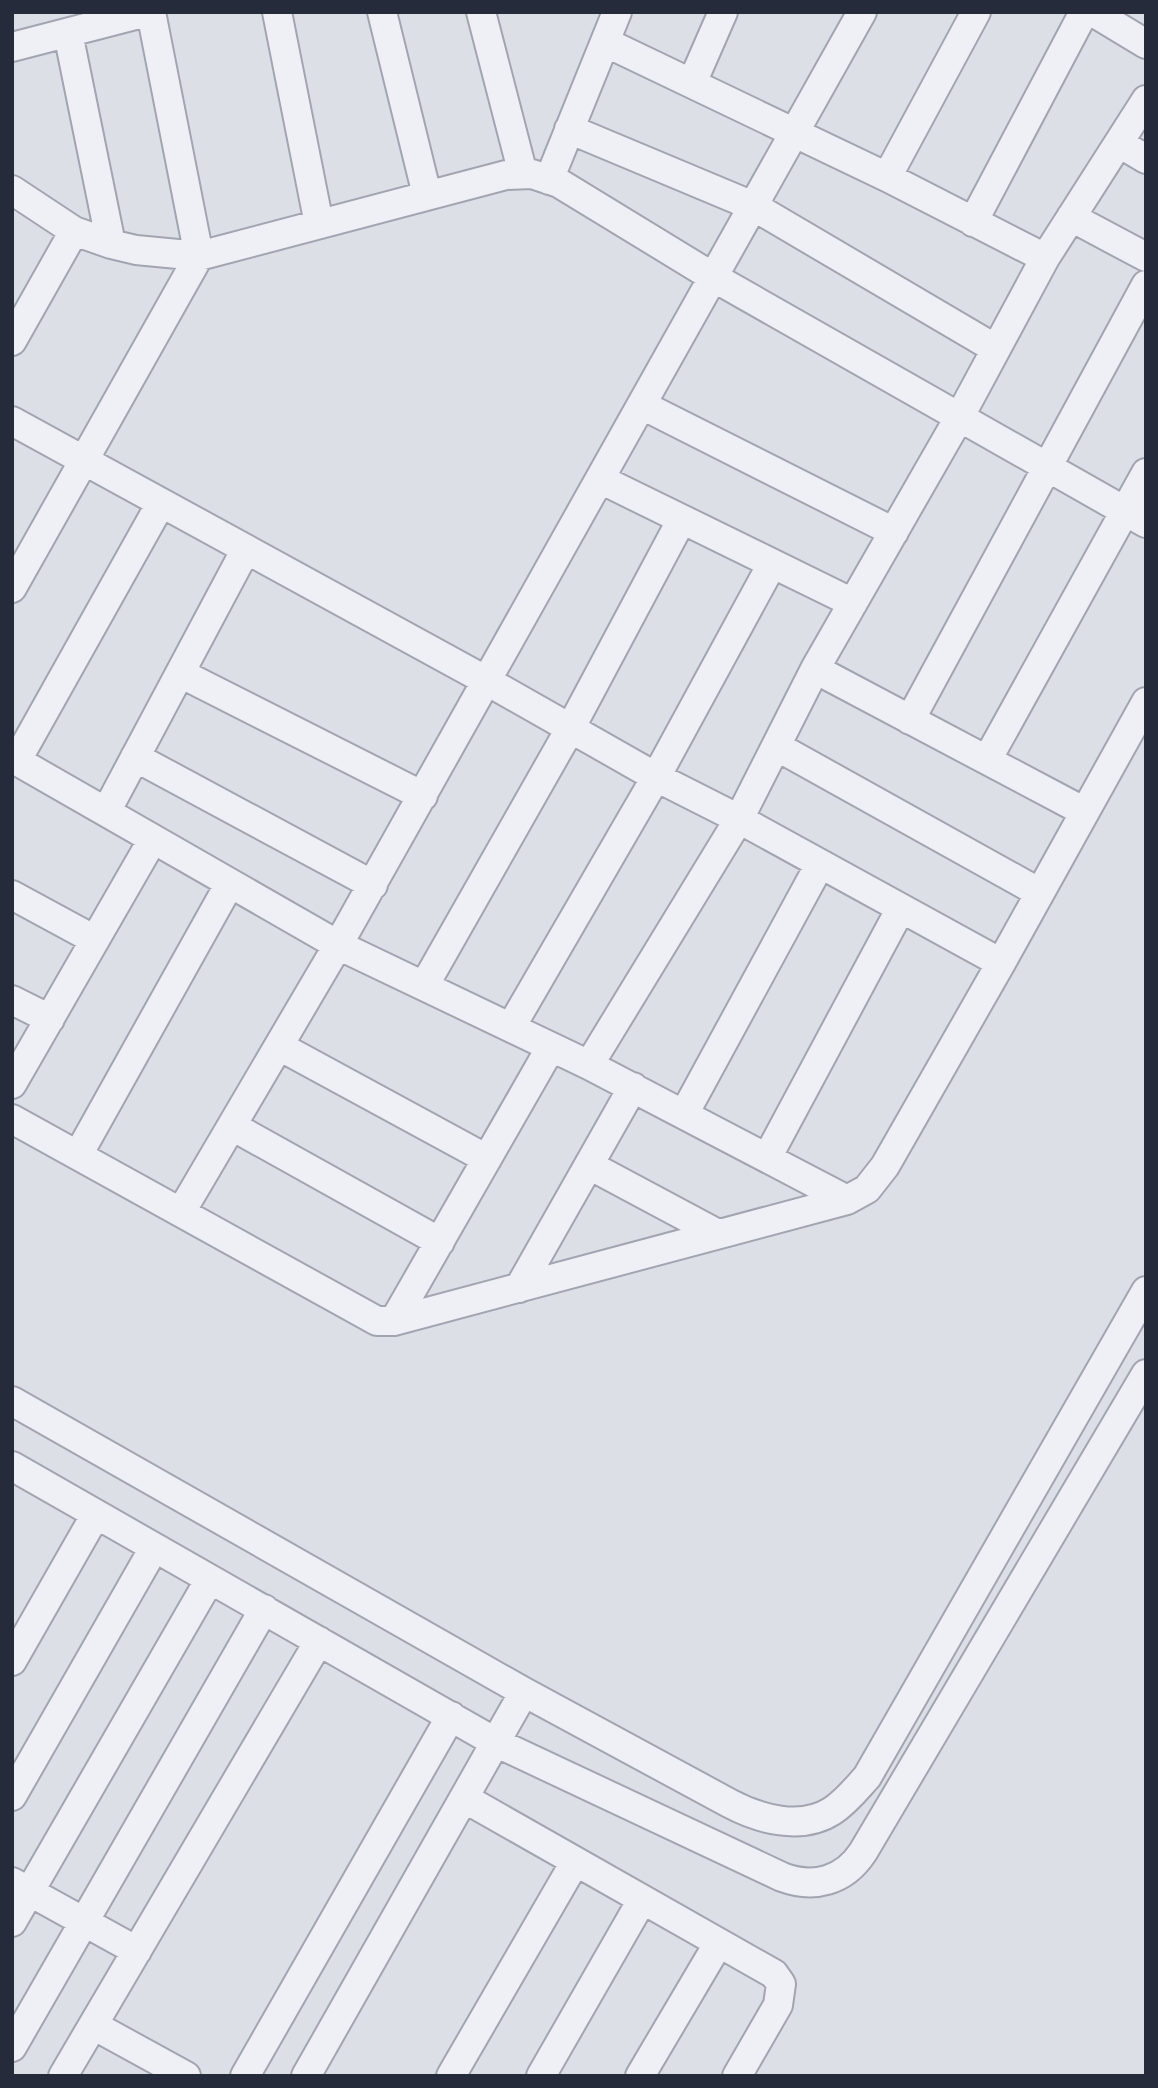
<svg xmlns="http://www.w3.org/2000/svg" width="1158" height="2088" font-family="'Source Sans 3',sans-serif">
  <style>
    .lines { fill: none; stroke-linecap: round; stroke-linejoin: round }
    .street-casing { stroke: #a2a5b0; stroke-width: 32 }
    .street { stroke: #eff0f5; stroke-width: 28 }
  </style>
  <rect width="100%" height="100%" fill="#dcdfe6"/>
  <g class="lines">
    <defs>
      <path id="street" d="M277 12 319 224
        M382 12 427 195
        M481 12 523 174
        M1093 12 1146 44
        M68 33 111 244
        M605 42 887 177 1045 258
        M12 47 147 12
        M692 83 723 12
        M569 129 753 206 996 349
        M1119 143 1146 159
        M887 177 976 12
        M549 180 617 12
        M12 190 74 231 111 244 136 250 199 256 506 175 532 174 559 183 713 277 1146 523
        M1071 217 1146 257
        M973 222 1084 12
        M12 341 74 231
        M642 405 894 532
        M12 421 487 681 656 777 739 819 1001 963
        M600 479 853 603
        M12 588 199 256 151 12
        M815 669 1085 812
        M180 673 423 796
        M910 720 1146 285
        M776 746 1040 893
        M135 757 373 885
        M12 758 338 945 589 1065 847 1200
        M17 760 161 503
        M987 760 1146 473
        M106 812 246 549
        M12 895 95 940
        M424 986 570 729 682 519
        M12 1000 50 1019
        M511 1027 656 777 772 564
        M279 1046 487 1159
        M589 1065 739 819 815 669 960 416 1045 258 1146 100
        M12 1084 153 839
        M684 1114 820 864
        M12 1119 377 1321H394L847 1200 867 1189 885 1166 1001 963 1146 702
        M232 1126 440 1242
        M78 1155 230 883
        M767 1158 901 908
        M589 1165 718 1234
        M181 1212 338 945 862 12
        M519 1288 633 1087
        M394 1321 551 1047
        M12 1401 524 1692 729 1803C759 1819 801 1831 832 1811 846 1802 856 1789 867 1777L1146 1291
        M12 1466 495 1742 782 1877C814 1889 844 1881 863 1852L1146 1374
        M12 1661 96 1514
        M12 1796 154 1548
        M464 1798 774 1974 781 1984 778 2005 737 2076
        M12 1882 137 1951
        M12 1922 210 1579
        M93 2025 186 2076
        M12 2047 264 1609
        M63 2076 319 1641
        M245 2076 451 1716
        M306 2076 524 1692
        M451 2076 575 1862
        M541 2076 642 1900
        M640 2076 718 1944"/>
    </defs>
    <use href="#street" class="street-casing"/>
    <use href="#street" class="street"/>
  </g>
  <rect width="1158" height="2088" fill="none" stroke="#262b3c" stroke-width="28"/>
</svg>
